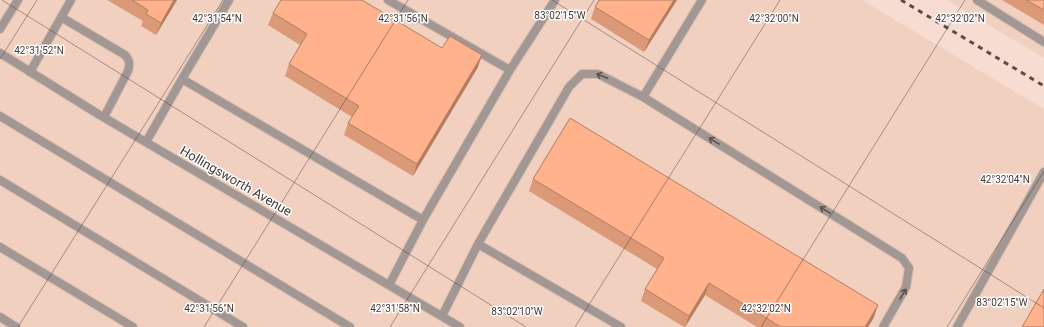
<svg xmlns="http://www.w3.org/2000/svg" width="1044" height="327" font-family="Roboto,sans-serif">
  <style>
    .built { fill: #f1d0c0 }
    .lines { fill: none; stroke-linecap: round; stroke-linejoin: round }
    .service-casing { stroke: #d3bcb2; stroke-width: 10 }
    .minor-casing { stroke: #d3bcb2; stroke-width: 10 }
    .service { stroke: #a29792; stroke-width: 8 }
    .minor { stroke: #a29792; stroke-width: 8 }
    .rail { stroke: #5a4d48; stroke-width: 3; stroke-dasharray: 5 5; stroke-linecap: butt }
    .wall { fill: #db9978 }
    .shaded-wall { fill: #b27d62 }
    .building { fill: #ffb28c; stroke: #b27d62 }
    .oneway { stroke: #5c504c }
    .ticks { fill: none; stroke: #443935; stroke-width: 1; stroke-opacity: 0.45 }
    .labels { text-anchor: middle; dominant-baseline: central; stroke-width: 3; stroke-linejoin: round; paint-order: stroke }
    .street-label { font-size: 13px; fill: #443935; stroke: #fff }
    .ticks-label { font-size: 10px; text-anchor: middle; fill: #443935; stroke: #fff; stroke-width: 3; stroke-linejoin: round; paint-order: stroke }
  </style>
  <rect width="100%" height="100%" fill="#f7ddd1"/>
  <path class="built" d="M0 0H862L1044 109V327H0Z
    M947 0H1044V58Z"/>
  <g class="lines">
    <defs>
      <path id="service" d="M388 0 510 70
        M977 0 1044 42
        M61 17 125 55C130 61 130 64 128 71L104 117
        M0 29 18 0
        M30 72 71 0
        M182 79 229 0
        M643 97 702 0
        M0 116 350 327
        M146 142 182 79 423 220 389 285
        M0 180 243 327
        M423 220 510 70 555 0
        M0 247 133 327
        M442 316 478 244
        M0 317 16 327
        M621 327 478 244 569 87 582 74H598L643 97 902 258 909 268 906 287 883 327
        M957 327 1044 172"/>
      <path id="minor" d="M0 53 98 114 460 327"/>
    </defs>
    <use href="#service" class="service-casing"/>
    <use href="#minor" class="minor-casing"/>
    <use href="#service" class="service"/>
    <use href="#minor" class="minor"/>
    <path class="rail" d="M901 0 1044 86"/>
  </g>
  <path class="wall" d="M107 0H177L156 35 141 26 143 21Z
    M599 0H677L644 52 591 19 595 7Z
    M1002 0H1044V25Z
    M273 13 442 48 478 67 413 176 344 135 348 123 352 117 285 76 289 64 300 45 268 25Z
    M533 179 874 317 868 327H757L705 295 685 327H684L641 301 645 289 657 269 529 191Z"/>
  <path class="shaded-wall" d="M174 0H177L156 35 161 23Z
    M674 0H677L644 52 649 40Z
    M482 55 478 67 413 176 417 164Z
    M709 283 705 295 685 327 689 316Z
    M878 305 874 317 868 327H865Z"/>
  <path class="building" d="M132 0H174L161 23 146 14 148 10Z
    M281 0H362L442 48 450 36 482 55 417 164 348 123 359 106 289 64 307 34 273 13Z
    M599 0H674L649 40 595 7Z
    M1026 0H1044V10Z
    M570 118 878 305 865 327H781L709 283 689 316 645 289 664 258 533 179Z
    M1044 289V327H1022Z"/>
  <defs><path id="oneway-shaft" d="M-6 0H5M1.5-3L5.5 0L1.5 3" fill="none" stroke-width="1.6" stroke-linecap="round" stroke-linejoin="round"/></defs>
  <g class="oneway">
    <use href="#oneway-shaft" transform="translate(602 76) rotate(-158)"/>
    <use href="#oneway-shaft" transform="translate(714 141) rotate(-148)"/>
    <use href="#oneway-shaft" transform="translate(825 210) rotate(-148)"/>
    <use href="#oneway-shaft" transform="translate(903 294) rotate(-59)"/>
  </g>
  <path class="ticks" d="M2 0 526 327M552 0 1044 308M0 59 37 0M18 327 223 0M204 327 408 0M390 327 594 0M575 327 780 0M761 327 965 0M947 327 1044 171"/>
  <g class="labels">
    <g class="street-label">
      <text transform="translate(236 181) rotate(30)">Hollingsworth Avenue</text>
    </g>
  </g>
  <g class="ticks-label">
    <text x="560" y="19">83°02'15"W</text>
    <text x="217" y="22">42°31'54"N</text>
    <text x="403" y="22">42°31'56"N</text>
    <text x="774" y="22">42°32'00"N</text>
    <text x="960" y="22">42°32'02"N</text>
    <text x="39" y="54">42°31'52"N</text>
    <text x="1005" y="183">42°32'04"N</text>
    <text x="1002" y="306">83°02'15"W</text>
    <text x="209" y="312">42°31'56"N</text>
    <text x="395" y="312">42°31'58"N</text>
    <text x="766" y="312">42°32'02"N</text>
    <text x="517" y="315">83°02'10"W</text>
  </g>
</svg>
